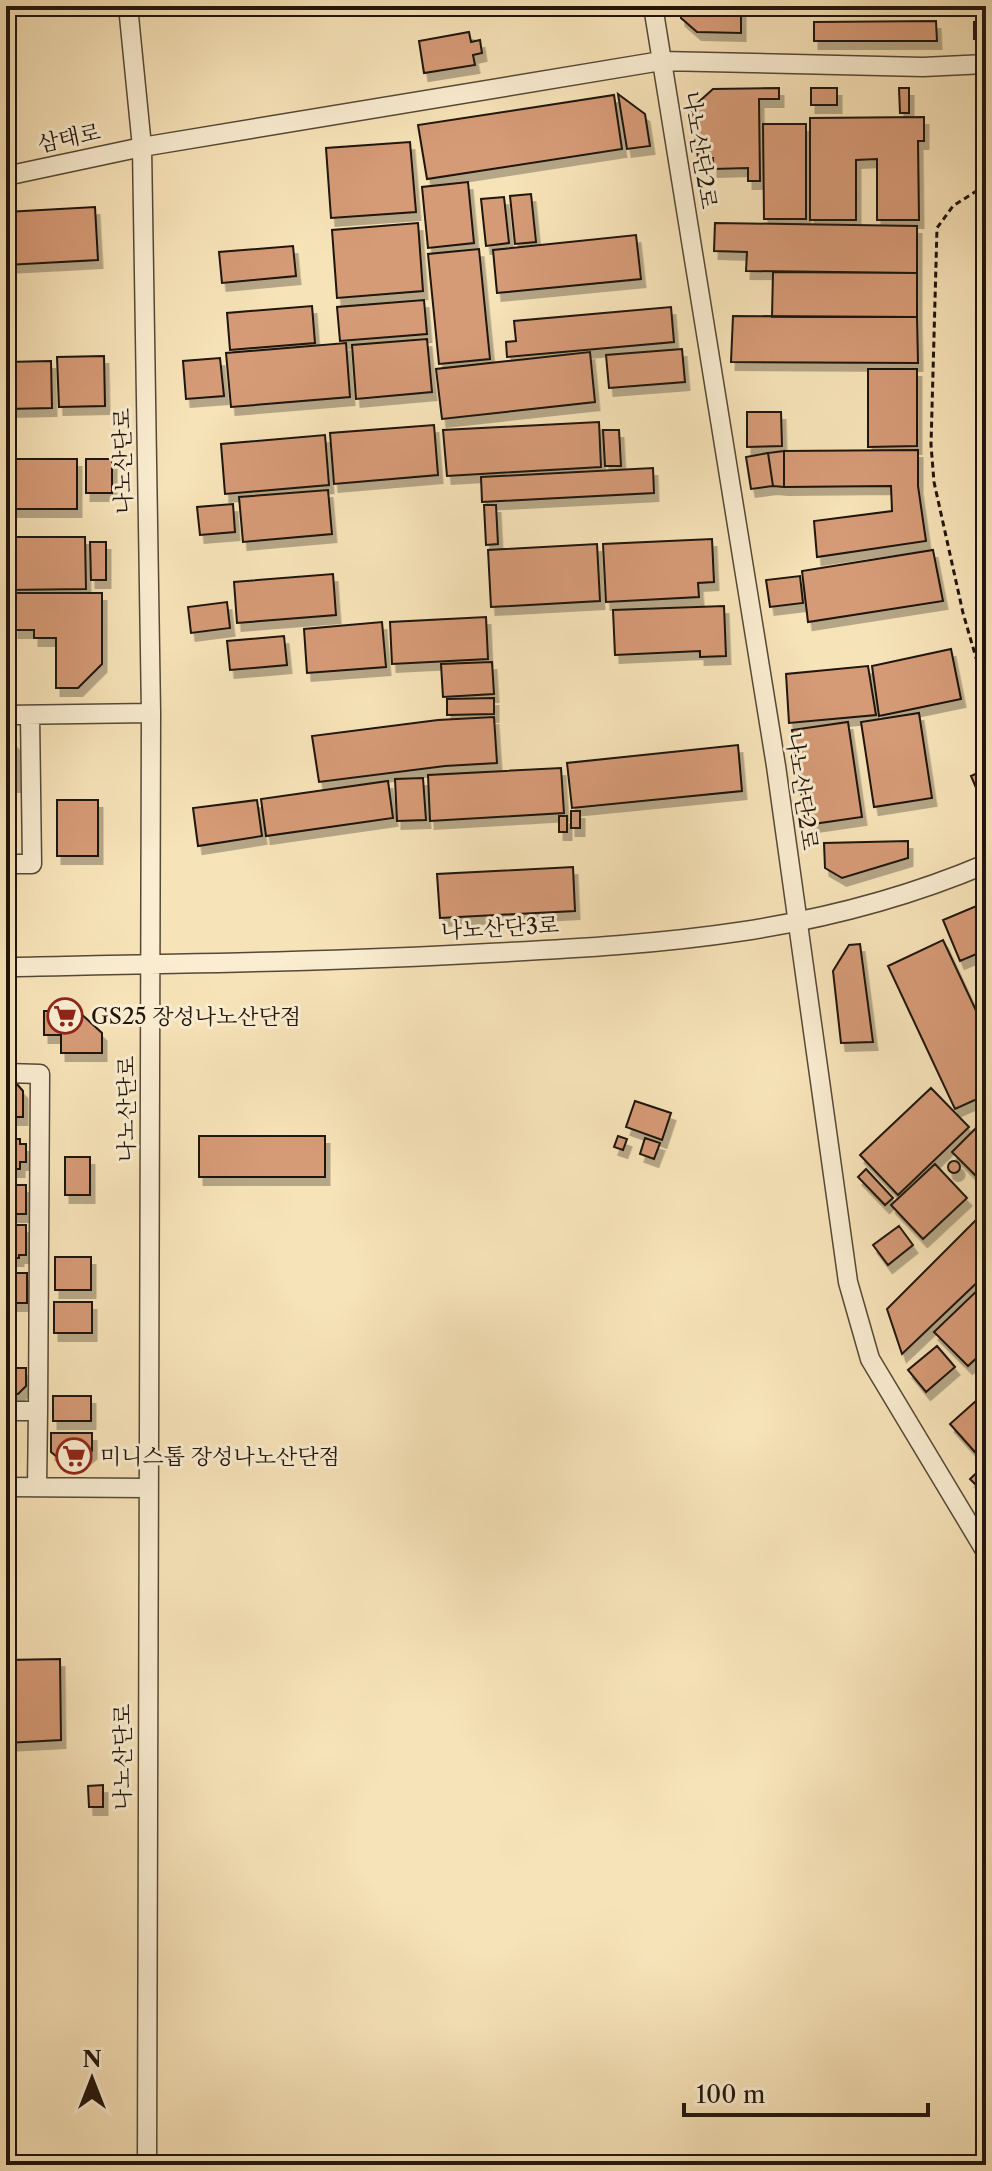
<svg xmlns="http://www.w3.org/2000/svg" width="992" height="2171" font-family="'Libre Caslon Text','Noto Serif KR',serif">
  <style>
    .building { fill: #d59a76; stroke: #1f140b; stroke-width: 2; filter: url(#shadow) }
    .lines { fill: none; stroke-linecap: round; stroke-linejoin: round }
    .minor-casing { stroke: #554836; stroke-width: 21 }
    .path { stroke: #1f140b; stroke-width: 3; stroke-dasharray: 6 4; stroke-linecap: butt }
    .minor { stroke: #faedd1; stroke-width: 18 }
    .labels { text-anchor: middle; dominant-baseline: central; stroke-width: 6; stroke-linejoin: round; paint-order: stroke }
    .street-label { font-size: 22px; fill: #1f140b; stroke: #faedd1 }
    .poi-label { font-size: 22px; fill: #1f140b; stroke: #faedd1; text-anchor: start }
  </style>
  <defs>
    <filter id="shadow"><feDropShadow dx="4.5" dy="8" stdDeviation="0" flood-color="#0004"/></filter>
  </defs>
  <rect width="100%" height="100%" fill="#f7e3b8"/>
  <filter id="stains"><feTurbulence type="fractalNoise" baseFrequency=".0025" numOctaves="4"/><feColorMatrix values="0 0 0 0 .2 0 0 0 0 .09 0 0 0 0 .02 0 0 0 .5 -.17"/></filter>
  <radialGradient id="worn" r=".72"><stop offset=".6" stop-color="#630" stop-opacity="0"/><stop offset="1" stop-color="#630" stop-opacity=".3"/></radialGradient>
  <path class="building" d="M681 6H741V33L697 32 681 18Z
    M936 21 937 41H814V22Z
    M974 22H986V39H974Z
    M469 32 471 42 480 40 482 53 473 55 475 65 424 73 419 41Z
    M779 88V99H759L760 181H748V168L713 169V158H698L692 108 713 89Z
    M811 88H837V105H811Z
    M899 88H909V113H900Z
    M618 94 645 114 650 146 627 149Z
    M614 95 622 149 427 179 418 125Z
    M924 117V141H918L919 220H877V159L856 160V220H810V118Z
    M763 124H806V219H764Z
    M410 142 416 212 331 218 326 148Z
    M468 182 474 243 428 248 422 187Z
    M531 194 536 242 515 244 510 196Z
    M504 197 509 243 486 246 481 199Z
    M95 207 98 260 6 265V212Z
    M418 223 423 291 337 298 332 230Z
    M715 223 917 226V273L746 271 747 252 714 251Z
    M636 235 641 279 497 293 493 250Z
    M293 246 296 276 222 283 219 252Z
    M479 249 490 359 439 364 428 254Z
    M773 272 917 273V317H772Z
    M424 300 427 334 340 341 337 307Z
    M312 306 315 343 230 350 227 313Z
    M671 307 674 342 507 357 506 342 516 341 514 321Z
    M733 316 917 317 918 363 731 362Z
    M427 339 432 392 356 399 352 345Z
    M346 343 350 397 231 407 226 353Z
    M682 349 685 382 609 388 606 355Z
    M590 352 595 402 442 419 436 369Z
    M104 356 105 406 59 407 57 357Z
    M220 358 224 396 186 399 183 361Z
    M51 361 52 408 6 409V362Z
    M868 369H917V446L868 447Z
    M747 412H781L782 446 747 447Z
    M599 422 601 467 447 476 443 430Z
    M434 425 438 475 334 484 330 433Z
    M603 430H619L621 466H605Z
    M325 435 329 485 225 494 221 444Z
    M918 450V486L926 541 817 557 814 521 892 511 891 486 784 487V451Z
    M784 451V487L773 486 768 453Z
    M768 453 773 486 751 489 746 457Z
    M6 459H77V509H6Z
    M86 459H112V493H86Z
    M653 468 654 493 482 502 481 477Z
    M328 490 332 534 243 542 239 497Z
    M233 504 235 532 200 535 197 507Z
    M484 505H496L498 544 486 545Z
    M6 537H85L86 589 6 590Z
    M712 539 714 582 698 583 699 597 606 602 603 544Z
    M90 542H106V580H91Z
    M597 544 600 601 491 607 488 550Z
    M933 550 943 601 808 622 802 571Z
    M333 574 336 615 237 623 234 582Z
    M800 576 803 603 770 607 766 580Z
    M14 593H102V664L78 688H56V638H34V630H14Z
    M227 602 230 628 191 633 188 607Z
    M724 606 726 656 700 657V651L615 655 613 610Z
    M486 617 488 659 392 664 390 622Z
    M382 622 386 667 307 673 304 629Z
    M284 636 287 665 230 670 227 641Z
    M951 649 961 699 879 716 872 666Z
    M492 662 494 694 443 697 441 664Z
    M868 666 876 715 789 723 786 674Z
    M494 698V714L447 715V699Z
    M919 713 932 798 874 807 861 722Z
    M494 717 497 763 445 766 319 782 312 736 438 720Z
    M848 722 862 817 806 825 792 730Z
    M6 733 16 744V771H6Z
    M738 745 742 791 572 808 567 763Z
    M986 761V811L971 776 982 771 979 763Z
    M561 768 564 813 430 821 428 775Z
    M6 773H16V784H6Z
    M423 778 426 820 397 821 395 779Z
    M388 781 393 818 266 836 261 799Z
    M57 800H98V856H57Z
    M257 800 262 836 198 846 193 808Z
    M571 811H580V828H571Z
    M559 816H567V832H559Z
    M908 841V858L842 878 825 868 824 843Z
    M573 867 575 911 440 918 437 874Z
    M986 902V950L960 961 943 920Z
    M943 940 986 1032V1095L955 1109 888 966Z
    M860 944 873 1042 841 1043 833 971 849 945Z
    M44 1011H78L102 1033V1053H61V1035H44Z
    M6 1083H16L23 1091V1117H6Z
    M931 1088 969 1127 898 1195 860 1155Z
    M635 1101 671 1113 662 1140 626 1127Z
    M986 1118V1180L983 1183 952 1152Z
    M199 1136H325V1177H199Z
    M618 1136 627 1139 623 1150 614 1147Z
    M645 1138 660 1143 654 1159 640 1154Z
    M6 1139H20V1144H26V1162H20V1169H6Z
    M65 1157H90V1195H65Z
    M948 1167a6 6 0 1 1 12 0a6 6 0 1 1-12 0Z
    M935 1164 967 1198 923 1239 891 1205Z
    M866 1169 893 1198 885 1205 858 1177Z
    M6 1185H26V1214H6Z
    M986 1210V1274L902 1354 887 1309Z
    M6 1225H26V1255H19V1258H6Z
    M899 1226 913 1245 888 1265 873 1245Z
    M55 1257H91V1290H55Z
    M6 1273H27V1303H6Z
    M986 1282V1349L968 1366 934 1332Z
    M54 1302H92V1333H54Z
    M937 1346 955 1367 926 1392 908 1370Z
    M6 1368H26V1386L18 1394H6Z
    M986 1392V1456L982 1460 950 1424Z
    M53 1396H91V1421H53Z
    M51 1433H92V1451L80 1461H62L51 1452Z
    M986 1464V1495L970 1479Z
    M60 1659 61 1740 6 1743V1660Z
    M103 1785V1807H89L88 1786Z"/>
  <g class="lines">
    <defs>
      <path id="minor" d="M128 6 142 147 151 713 147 2165
        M653 6 776 766 848 1282 870 1359 986 1552
        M6 176 142 147 661 61 923 67 986 64
        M6 715 151 713
        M6 864H32L30 715
        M6 967C167 964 328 962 489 953 666 944 821 934 986 864
        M6 1073 40 1074 38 1411H6
        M6 1487 147 1488
        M37 1487 38 1411"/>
    </defs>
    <use href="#minor" class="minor-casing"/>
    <path class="path" d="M986 185 953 206 937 228 931 445 934 482 963 613 986 692"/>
    <use href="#minor" class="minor"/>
  </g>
  <defs>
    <symbol id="supermarket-ring" viewBox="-11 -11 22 22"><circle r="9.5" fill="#faedd1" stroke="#8f2418" stroke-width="1.5"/><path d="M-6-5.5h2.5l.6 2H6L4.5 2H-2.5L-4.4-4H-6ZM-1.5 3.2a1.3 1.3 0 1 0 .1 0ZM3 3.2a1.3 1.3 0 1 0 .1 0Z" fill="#8f2418"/></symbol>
  </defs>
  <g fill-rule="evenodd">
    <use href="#supermarket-ring" x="45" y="996" width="40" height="40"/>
    <use href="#supermarket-ring" x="54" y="1436" width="40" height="40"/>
  </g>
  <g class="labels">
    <g class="street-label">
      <text transform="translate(69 138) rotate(-12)">삼태로</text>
      <text transform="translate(700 150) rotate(81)">나노산단2로</text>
      <text transform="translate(123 461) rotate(-91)">나노산단로</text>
      <text transform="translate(802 791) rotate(82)">나노산단2로</text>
      <text transform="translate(500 928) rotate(-3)">나노산단3로</text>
      <text transform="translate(126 1109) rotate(-90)">나노산단로</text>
      <text transform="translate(122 1757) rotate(-90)">나노산단로</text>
    </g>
    <g class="poi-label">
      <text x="91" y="1016">GS25 장성나노산단점</text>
      <text x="100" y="1456">미니스톱 장성나노산단점</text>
    </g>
  </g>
  <rect width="992" height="2171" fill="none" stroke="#f7e3b8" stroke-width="32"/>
  <rect x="8" y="8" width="976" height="2155" fill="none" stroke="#1f140b" stroke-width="4"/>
  <rect x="16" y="16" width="960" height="2139" fill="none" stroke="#1f140b" stroke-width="2"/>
  <g transform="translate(92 2079)" stroke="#faedd1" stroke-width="6" paint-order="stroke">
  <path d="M0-6L14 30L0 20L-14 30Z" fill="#1f140b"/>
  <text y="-12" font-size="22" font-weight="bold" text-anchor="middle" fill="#1f140b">N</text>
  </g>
  <path d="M684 2103v12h244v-12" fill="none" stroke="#1f140b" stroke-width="4"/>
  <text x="696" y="2103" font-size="24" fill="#1f140b" stroke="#faedd1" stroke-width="6" paint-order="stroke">100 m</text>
  <rect width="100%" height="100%" filter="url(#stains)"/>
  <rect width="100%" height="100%" fill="url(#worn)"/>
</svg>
